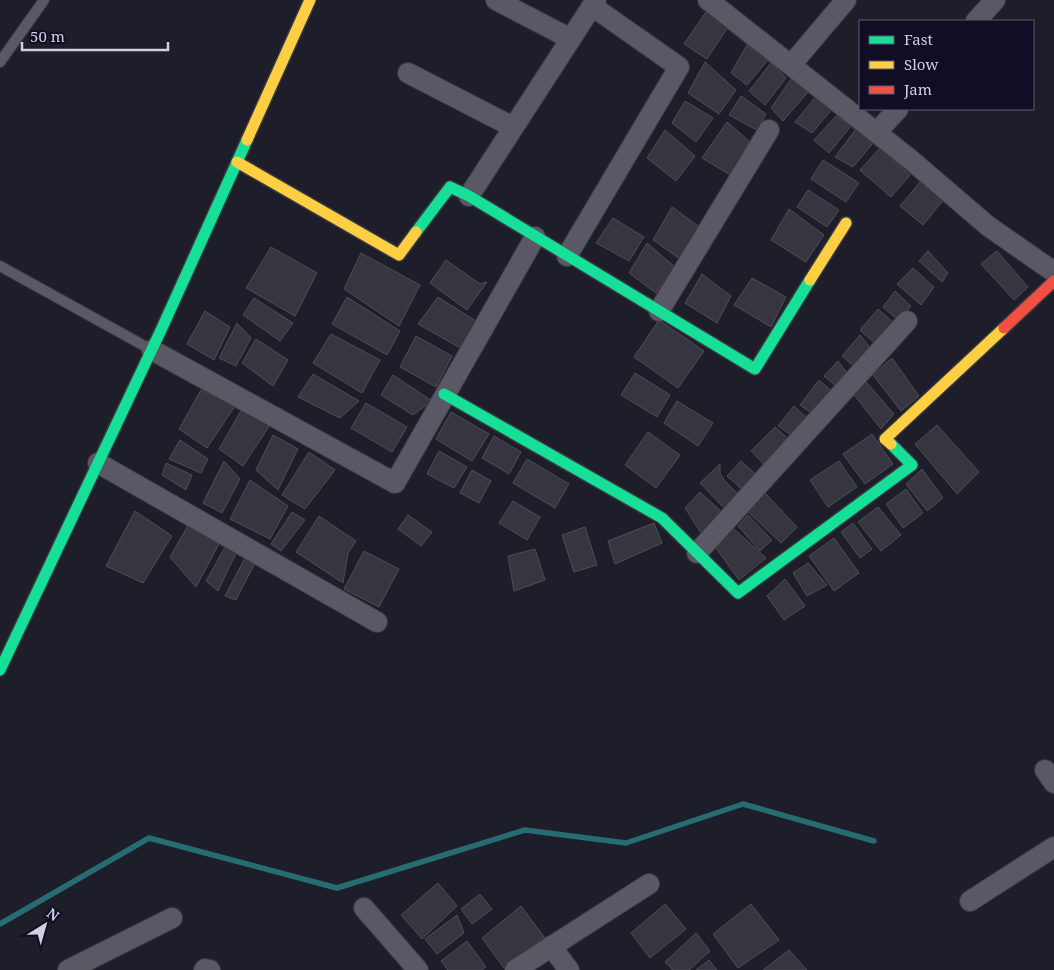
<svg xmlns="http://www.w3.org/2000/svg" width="1054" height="970" font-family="'Noto Serif',serif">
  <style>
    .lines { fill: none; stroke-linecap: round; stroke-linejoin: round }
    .stream { stroke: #276c72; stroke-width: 5.5 }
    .building { fill: #363540; stroke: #4e4d59 }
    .lane-casing { stroke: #3a3943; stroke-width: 12 }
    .street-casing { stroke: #3a3943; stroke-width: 22 }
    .fast-casing { stroke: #3a3943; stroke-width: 14 }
    .slow-casing { stroke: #3a3943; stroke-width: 14 }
    .jam-casing { stroke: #3a3943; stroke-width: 14 }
    .lane { stroke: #5a5864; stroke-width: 10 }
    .street { stroke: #5a5864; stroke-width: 20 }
    .fast { stroke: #16e098; stroke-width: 11 }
    .slow { stroke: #ffcf43; stroke-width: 11 }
    .jam { stroke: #f24e42; stroke-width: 11 }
  </style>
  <rect width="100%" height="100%" fill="#1e1d2a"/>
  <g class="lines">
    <path class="stream" d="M0 924 149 838 337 888 525 830 626 843 743 804 874 841"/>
  </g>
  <path class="building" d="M708 9 730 24 707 59 684 44Z
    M747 45 768 60 747 85 731 73Z
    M705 62 736 90 719 114 688 93Z
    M771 63 786 78 765 105 749 91Z
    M791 79 808 92 783 121 771 108Z
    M817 95 833 108 812 133 795 122Z
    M741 96 766 114 757 130 729 115Z
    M685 101 713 118 696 142 672 123Z
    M836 116 851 126 829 153 814 140Z
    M727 122 749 141 732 176 702 158Z
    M856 129 873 143 853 167 835 157Z
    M665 130 695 156 676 181 647 158Z
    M880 148 910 175 891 197 860 170Z
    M823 160 859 183 846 202 811 179Z
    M921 181 944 199 923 225 900 206Z
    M808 190 839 210 827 227 797 207Z
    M672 207 701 228 680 259 653 240Z
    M789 209 824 235 806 262 771 240Z
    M613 218 644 237 629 261 596 243Z
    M647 243 675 267 656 293 629 273Z
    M271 247 317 273 295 316 246 288Z
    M928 251 948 273 942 282 919 261Z
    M997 251 1028 287 1014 300 981 264Z
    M361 253 420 285 399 326 344 289Z
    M446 260 480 284 487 282 467 310 430 283Z
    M913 268 934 287 921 305 897 284Z
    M702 274 731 296 717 323 685 303Z
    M752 278 786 297 771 327 734 305Z
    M895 291 911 306 899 321 883 307Z
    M347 297 400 331 387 355 332 324Z
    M438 297 479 323 462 349 418 324Z
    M254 298 293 323 280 341 243 315Z
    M878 309 896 325 878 346 860 330Z
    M205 311 230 327 214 360 187 344Z
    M659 320 704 351 678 388 634 357Z
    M237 323 251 338 236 366 219 358Z
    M331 334 380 360 362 393 313 363Z
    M860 335 871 349 856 368 842 356Z
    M416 336 452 356 436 387 400 367Z
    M256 339 288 360 273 386 242 363Z
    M892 358 919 396 901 411 873 375Z
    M838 361 850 377 839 389 824 376Z
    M635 373 670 395 657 417 621 395Z
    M313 374 359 401 340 418 298 397Z
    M393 375 432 401 413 415 381 395Z
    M819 380 835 394 814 415 800 405Z
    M866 382 894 414 881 429 852 392Z
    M201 390 235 406 207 448 179 429Z
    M677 401 713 423 698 446 664 423Z
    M366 403 407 427 392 452 351 428Z
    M794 406 809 420 794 437 778 426Z
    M242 409 270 425 243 466 219 449Z
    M451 412 489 434 472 461 436 439Z
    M937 425 979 472 957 494 915 444Z
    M775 427 793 443 768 469 751 451Z
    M648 432 680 455 656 488 625 465Z
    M872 434 893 464 865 484 843 454Z
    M273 435 298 449 278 490 256 470Z
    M494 436 521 452 509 474 482 458Z
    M180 440 208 459 201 473 169 459Z
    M439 451 467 467 454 488 427 474Z
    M309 452 335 470 305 509 282 495Z
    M527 459 569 484 555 508 513 483Z
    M224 461 240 479 222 513 203 503Z
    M741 461 760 478 746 493 727 476Z
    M839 461 857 487 828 507 810 480Z
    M166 463 192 475 186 490 162 475Z
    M720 464V473L724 480 739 495 725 509 700 483Z
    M922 469 943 498 927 511 906 484Z
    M472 470 491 481 479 503 460 493Z
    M250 480 288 506 270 539 230 519Z
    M906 489 923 513 903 528 886 504Z
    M700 492 723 513 701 533 685 508Z
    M765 493 797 527 781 543 746 510Z
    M513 501 540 517 527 540 499 523Z
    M878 507 901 535 881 551 858 522Z
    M135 511 172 536 143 583 106 566Z
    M292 512 305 520 281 551 271 544Z
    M408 515 432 532 421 546 398 529Z
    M748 515 772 540 760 551 738 526Z
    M319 516 356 541 348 553 343 583 296 552Z
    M190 522 219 544 196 587 170 557Z
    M654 523 662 543 615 564 608 541Z
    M853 523 872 549 860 558 841 532Z
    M585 527 597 565 574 572 562 535Z
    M733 528 766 558 739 580 716 548Z
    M834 538 859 573 834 591 809 556Z
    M225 547 237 551 218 591 206 581Z
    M535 549 545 580 514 591 508 556Z
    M364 551 399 569 379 607 344 589Z
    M246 556 257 559 236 600 225 596Z
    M808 563 827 585 807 596 793 573Z
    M785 579 805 606 784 620 767 596Z
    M438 883 457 906 422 939 401 915Z
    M480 894 492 909 472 924 461 909Z
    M665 904 686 929 650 958 631 933Z
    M751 904 779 940 738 968 713 934Z
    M521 906 544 937 504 968 482 938Z
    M457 915 464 933 437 954 425 939Z
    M696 933 710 951 689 970H673L665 962Z
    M467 941 486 967 481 970H448L441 961Z
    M789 950 807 970H763Z
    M709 960 717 970H696Z"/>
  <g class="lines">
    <defs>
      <path id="lane" d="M0 62 44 0
        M0 266 150 349"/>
      <path id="street" d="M496 0 571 39
        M708 0 911 160 988 226 1054 272
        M976 21 995 0
        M791 65 846 0
        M408 73 513 127
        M876 133 898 109
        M469 196 596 0
        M567 256 679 67 592 6
        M659 311 769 130
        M152 350 395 483 535 237
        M98 463 377 622
        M697 553 907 321
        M1045 770 1054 783
        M970 901 1054 847
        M364 908 418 970
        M551 946 569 970
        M68 970 172 918
        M204 970 205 969 210 970
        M515 970 649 884"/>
      <path id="fast" d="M416 232 450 187 469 196 755 369 810 280
        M444 394 662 518 738 593 912 465 891 444
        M0 670 162 328 247 140"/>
      <path id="slow" d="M247 140 310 0
        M237 162 399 255 416 232
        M810 280 846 223
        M891 444 885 439 1004 328"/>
      <path id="jam" d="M1004 328 1054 281"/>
    </defs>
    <use href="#lane" class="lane-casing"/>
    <use href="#street" class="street-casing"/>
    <use href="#fast" class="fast-casing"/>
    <use href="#slow" class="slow-casing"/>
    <use href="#jam" class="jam-casing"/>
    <use href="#lane" class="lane"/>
    <use href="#street" class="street"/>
    <use href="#fast" class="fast"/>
    <use href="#slow" class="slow"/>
    <use href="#jam" class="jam"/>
  </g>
  <rect x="859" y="20" width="175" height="90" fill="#110d25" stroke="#5e5b70"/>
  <rect x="869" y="36" width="25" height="8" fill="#16e098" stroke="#5e5b70"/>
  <text x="904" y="45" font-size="15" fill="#d1d0e1">Fast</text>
  <rect x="869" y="61" width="25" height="8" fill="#ffcf43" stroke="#5e5b70"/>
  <text x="904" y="70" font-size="15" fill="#d1d0e1">Slow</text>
  <rect x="869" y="86" width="25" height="8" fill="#f24e42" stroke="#5e5b70"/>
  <text x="904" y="95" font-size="15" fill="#d1d0e1">Jam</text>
  <g transform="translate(45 925) rotate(37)" stroke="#110d25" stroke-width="4" paint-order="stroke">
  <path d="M0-4L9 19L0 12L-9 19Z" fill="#d1d0e1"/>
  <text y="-8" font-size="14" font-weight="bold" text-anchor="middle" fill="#d1d0e1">N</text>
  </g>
  <path d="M22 42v8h146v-8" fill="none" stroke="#d1d0e1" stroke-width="2.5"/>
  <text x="30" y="42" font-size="15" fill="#d1d0e1" stroke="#110d25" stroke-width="4" paint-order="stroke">50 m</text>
</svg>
